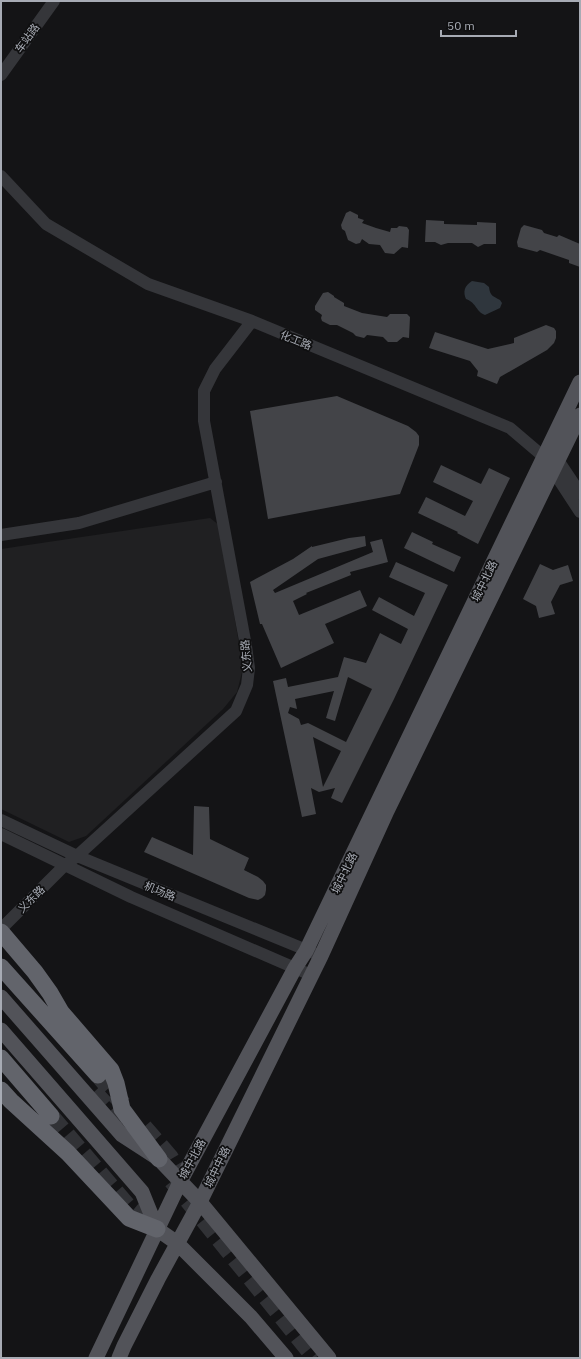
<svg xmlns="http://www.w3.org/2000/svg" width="581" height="1359" font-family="'IBM Plex Sans','Noto Sans SC',sans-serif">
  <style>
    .built { fill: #202022 }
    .water { fill: #2f363d }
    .building { fill: #434448; fill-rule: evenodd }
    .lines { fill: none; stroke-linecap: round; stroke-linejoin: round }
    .highway-tunnel { stroke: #313236; stroke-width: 17; stroke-dasharray: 17 8; stroke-linecap: butt }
    .minor { stroke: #35363a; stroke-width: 12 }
    .major { stroke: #525359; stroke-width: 15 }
    .highway { stroke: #62646b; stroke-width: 17 }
    .labels { text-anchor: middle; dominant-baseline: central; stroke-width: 3.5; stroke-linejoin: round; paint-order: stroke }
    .street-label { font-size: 11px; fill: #a7abb4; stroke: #0f0f10 }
  </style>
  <rect width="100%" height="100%" fill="#141416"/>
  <path class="built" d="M210 518 219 525 243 668 237 692 223 709 86 836 69 842 1 809V549Z"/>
  <path class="water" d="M472 281 484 283 489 287C490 296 493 296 500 300L502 303 500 308 485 315C476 312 477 303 466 299 463 292 464 286 472 281Z"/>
  <path class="building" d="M350 211 358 215V218L364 220 362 223 376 228 390 232 391 228H397L399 226 407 227 409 230 408 248 402 247 394 254 385 253 380 245 369 244 362 239 360 243 356 244 348 240 345 231 342 229 341 225 346 213Z
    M426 220 444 221V224L477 225V222L496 223V244H484L478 247 472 243H448L441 245 435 242H425Z
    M524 225 542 230 544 233 557 237 559 235 580 244V267L569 263V260L540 250 537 252 518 247 517 242 521 228Z
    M328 292 334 296V297L344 303V306L362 313 387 317 390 314H407L410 317 409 338 403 337 397 342H388L383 337 367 335 364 338 356 336 353 333 337 325H330L322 321 321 318 322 315 315 310V306L323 293Z
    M546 325 554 328 556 331V338L554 343 547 350 500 377 497 384 477 376 478 371 470 361 429 348 435 332 488 349 514 343V338Z
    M337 396 408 426 416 432 419 436V445L400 494 268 519 250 411Z
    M441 465 481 484 489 468 510 478 478 544 457 533 458 532 418 513 426 497 465 516 473 501 433 482Z
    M412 532 433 542 432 544 461 557 454 572 404 548Z
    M365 536 366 546 318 559 273 590 275 593 373 552 370 542 382 539 388 562 350 572 351 575 306 593 307 594 293 601 299 615 360 590 367 606 325 624 334 643 281 668 262 624H260L250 582 293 559 312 546V547L349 538Z
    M396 562 448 585 394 699 342 803 331 798 335 788 319 792 311 788 316 814 302 817 273 681 286 678 288 687 338 677 344 657 366 663 380 633 401 644 408 629 372 610 379 597 414 616 425 593 389 577ZM348 677 372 689 346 742 308 723 301 725 299 719 288 713 290 707 297 709 295 699 334 691 326 718 335 721ZM313 737 341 751 323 787Z
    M540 564 553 570 568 565 573 581 560 585 551 602 555 614 539 618 536 606 523 599Z
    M194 806 209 807 210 839 249 858 244 870 258 877 263 881 266 885V890L265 895 262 898 258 900 249 898 144 852 152 837 193 855Z"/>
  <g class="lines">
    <path class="highway-tunnel" d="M98 1075 123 1104
      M94 1092 136 1137
      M51 1116 127 1205 151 1225
      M144 1127 170 1157 186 1184
      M172 1181 315 1358"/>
    <path class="minor" d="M1 75 54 1
      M1 176 46 224 148 284 252 321 510 428 544 457 580 512
      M554 454 580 493
      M1 535 79 523 216 482
      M1 820 77 856 321 956
      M1 834 131 897 311 975
      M1 929 64 866 77 856 236 711 247 685 249 668 246 646 204 421V391L215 369 252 321"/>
    <path class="major" d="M1 997 122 1135 159 1159 200 1202 329 1358
      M1 1030 142 1192 157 1229 177 1243 251 1317 286 1358
      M96 1358 180 1182 295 968 306 951 580 382
      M119 1358 124 1346 158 1279 200 1202 321 956 387 811 580 415"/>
    <path class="highway" d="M1 932 35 972 50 993 61 1012 111 1070 116 1083 122 1109 159 1159
      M1 967 98 1075
      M1 1058 51 1116
      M1 1090 11 1101 68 1153 129 1218 157 1229"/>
  </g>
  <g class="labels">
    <g class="street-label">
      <text transform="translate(27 38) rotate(-54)">车站路</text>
      <text transform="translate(296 340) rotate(22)">化工路</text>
      <text transform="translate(484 581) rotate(-64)">城中北路</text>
      <text transform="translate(246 656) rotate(-95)">义东路</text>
      <text transform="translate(344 873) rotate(-64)">城中北路</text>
      <text transform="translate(160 891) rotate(22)">机场路</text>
      <text transform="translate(31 899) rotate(-45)">义东路</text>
      <text transform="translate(192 1159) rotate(-62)">城中北路</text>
      <text transform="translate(217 1167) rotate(-64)">城中中路</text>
    </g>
  </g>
  <rect width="581" height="1359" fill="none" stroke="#a7abb4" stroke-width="4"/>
  <path d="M441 30v6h75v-6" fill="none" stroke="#a7abb4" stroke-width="2"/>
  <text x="447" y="30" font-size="12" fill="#a7abb4" stroke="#0f0f10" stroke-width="3" paint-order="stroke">50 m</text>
</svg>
